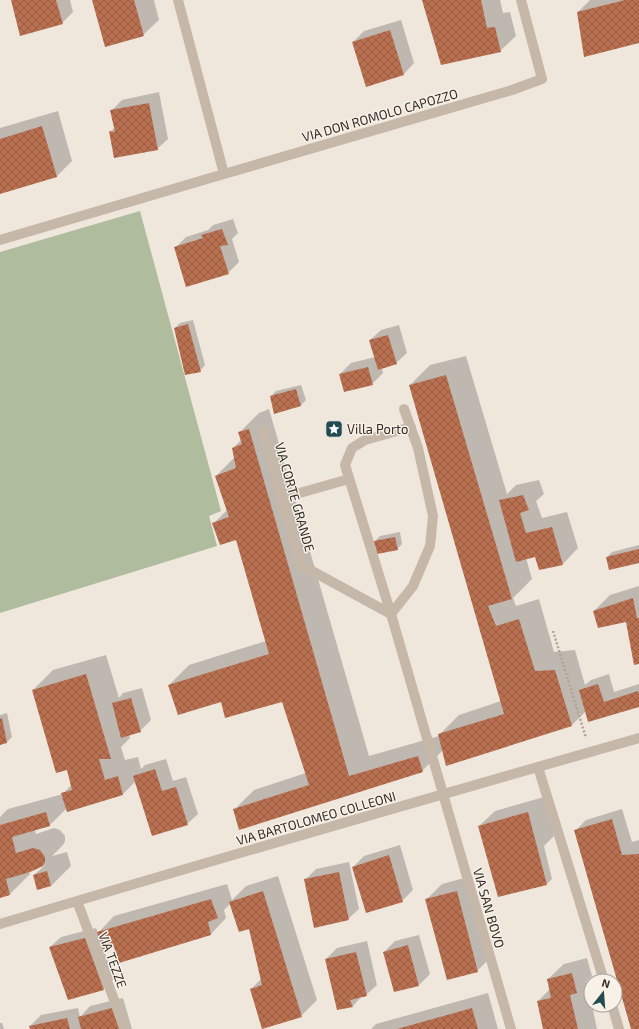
<svg xmlns="http://www.w3.org/2000/svg" width="639" height="1029" font-family="'Exo 2',sans-serif">
  <style>
    .pitch { fill: #b0bc9e }
    .shadow { fill: #0003 }
    .building { fill: url(#building-cross-hatch) }
    .lines { fill: none; stroke-linecap: round; stroke-linejoin: round }
    .path { stroke: #b1a294; stroke-width: 2.5; stroke-dasharray: 2 2; stroke-linecap: butt }
    .minor { stroke: #c6b8a9; stroke-width: 10 }
    .labels { text-anchor: middle; dominant-baseline: central; stroke-width: 3; stroke-linejoin: round; paint-order: stroke }
    .street-label { font-size: 13px; fill: #342d28; stroke: #f7f1e8 }
    .poi-label { font-size: 13px; fill: #342d28; stroke: #f7f1e8; text-anchor: start }
  </style>
  <defs>
    <pattern id="building-cross-hatch" width="8" height="8" patternUnits="userSpaceOnUse"><rect width="8" height="8" fill="#b97050"/><path d="M0 0l8 8M0 8l8-8" fill="none" stroke="#975c42"/></pattern>
  </defs>
  <rect width="100%" height="100%" fill="#efe7dc"/>
  <path class="pitch" d="M140 211 221 511 209 516 217 546 0 613V252Z"/>
  <path class="shadow" d="M12 0H70L73 12 62 23Z
    M93 0H154L159 20 143 35Z
    M424 0H500L503 13 510 12 516 36 500 51Z
    M590 0H639V42L578 12Z
    M401 20 414 63 404 74 353 42 364 31Z
    M159 92 168 139 157 149 110 132 115 127 112 110 122 100Z
    M58 111 72 161 57 176 0 193V128Z
    M233 219 238 233 232 239 239 262 228 273 175 248 186 237 208 230 213 225Z
    M193 320 205 365 200 371 175 328 180 323Z
    M399 325 407 353 396 363 382 368 383 373 372 384 340 374 351 363 375 357 370 340 381 330Z
    M466 356 507 494 516 485 539 480 544 494 536 501 542 518 567 512 578 548 563 564 540 569 535 555 526 558 532 579 513 598 516 606 539 599 554 652 575 650 585 685 591 680 609 674 614 692 639 684V706L586 711 571 726 443 750 422 771 234 810 254 790 306 773 283 701 222 700 169 685 189 665 266 641 237 539 214 523 228 509 216 476 235 457 233 448 241 440 239 433 259 413 269 409 369 756 439 736V735L459 715 501 701 410 385 430 365Z
    M301 385 306 400 300 406 271 396 276 391Z
    M400 532 402 544 397 549 375 541 380 536Z
    M639 545V562L607 557 612 552Z
    M639 586V663L627 620 594 611 610 595Z
    M106 655 119 698 123 693 142 688 151 720 140 731 129 735 130 738 121 747 125 760 138 757 141 769 145 765 166 759 173 781 186 777 198 814 187 824 136 781 123 794 67 810V808L49 826 35 830 36 834 54 828 60 830 65 836V841L63 845 52 856 67 852 71 866 51 886 34 875 45 865 29 872 30 874 10 894 0 897V817L8 809 63 794 72 784 67 769 33 690 53 670Z
    M7 713 12 737 7 742 0 744V715Z
    M544 797 554 836 544 846 552 879 547 884 479 826 495 811Z
    M622 809 632 842 639 840V1029H632L575 831 586 820Z
    M400 845 413 890 402 901 353 867 364 856Z
    M349 862 359 909 348 919 305 880 316 869Z
    M278 876 317 1000 301 1016 251 989 261 979 250 927 231 903 224 910 226 918 211 934 103 947 114 979 103 989 50 947 61 937 96 928 98 933 114 916 227 884 232 900 246 886Z
    M472 876 493 955 477 971 426 900 442 884Z
    M419 935 430 974 419 985 395 991 384 952 395 941Z
    M367 941 377 985 366 995 362 996 353 1006 338 1009 326 959 337 948Z
    M587 958 592 976 586 982 591 1005H592L597 1029H544L538 1001 550 989 548 979 564 964Z
    M488 993 498 1029H371L376 1024Z
    M123 998 132 1029H31L30 1026 41 1015 78 1008 80 1017 90 1006Z
    M0 1023H2L4 1029H0Z"/>
  <path class="building" d="M11 0H56L63 24 20 36Z
    M92 0H134L144 36 105 47Z
    M422 0H481L487 28 495 27 501 52 441 65Z
    M625 0H639V43L584 57 577 12Z
    M390 30 404 75 366 87 352 42Z
    M149 103 158 150 114 158 109 131 115 132 110 110Z
    M42 126 57 177 0 194V139Z
    M222 229 228 245 220 246 229 274 186 287 174 247 203 238 201 235Z
    M188 324 201 372 185 375 174 328Z
    M388 335 397 364 378 370 369 340Z
    M368 367 373 385 344 392 339 374Z
    M446 375 512 599 488 606 496 626 519 619 535 671 555 670 572 726 446 766 438 734 504 714 409 385Z
    M296 389 301 406 274 414 270 396Z
    M249 429 349 776 418 756 423 772 239 830 233 809 309 785 282 702 225 718 221 702 178 715 168 685 269 654 236 540 220 545 212 523 229 517 215 476 236 468 232 448 242 444 238 432Z
    M523 495 529 510 520 513 526 533 552 527 563 565 539 570 535 557 516 562 499 500Z
    M395 537 398 550 377 554 374 541Z
    M639 549V563L609 570 606 557Z
    M633 598 637 618H639V664L634 665 626 622 598 628 593 611Z
    M86 674 111 759H99L105 780 118 776 123 795 67 812 61 793 72 790 67 770 56 773 32 690Z
    M598 684 604 702 638 691 639 694V707L588 722 579 690Z
    M131 698 141 732 121 738 112 703Z
    M2 718 7 743 0 745V719Z
    M155 769 162 791 176 787 188 825 152 836 133 776Z
    M46 812 50 826 12 837 16 853 33 848 40 850 45 857V862L43 866 30 872 6 879 10 895 0 898V825Z
    M528 812 547 885 498 897 478 826Z
    M612 819 622 855 639 854V1029H631L574 830Z
    M389 855 403 902 366 913 352 867Z
    M47 871 51 886 37 890 33 875Z
    M339 872 349 920 314 928 304 879Z
    M263 891 302 1017 262 1029 250 989 262 985 249 929 239 932 229 902Z
    M457 891 478 972 447 980 425 899Z
    M211 899 218 918 208 922 211 935 119 963 114 947 103 949 97 932Z
    M85 938 104 990 68 1000 49 947Z
    M408 945 419 986 394 992 383 952Z
    M356 952 367 996 350 1000 353 1007 337 1010 325 959Z
    M572 973 577 993 570 995 578 1029H543L537 1001 551 998 547 979Z
    M112 1008 119 1029H81L78 1017Z
    M472 1008 478 1029H397Z
    M67 1018 70 1029H30L29 1026Z"/>
  <g class="lines">
    <path class="path" d="M553 631 586 738"/>
    <path class="minor" d="M224 174 512 90 542 79 521 0
      M0 240 224 174 178 0
      M411 427 365 440 352 448 345 465 391 614 511 1029
      M263 431 301 565 391 614
      M282 498 349 479
      M391 614 413 586 430 546 433 516 418 448 404 409
      M538 767 604 981
      M77 901 125 1029
      M0 924C212 860 426 799 639 738
      M612 1005 619 1029"/>
  </g>
  <defs>
    <symbol id="sight-square" viewBox="-11 -11 22 22"><rect x="-9" y="-9" width="18" height="18" rx="4" fill="#224b51" stroke="#f7f1e8"/><path d="M0-6L1.8-2.2L6-1.7L2.9 1.2L3.7 5.4L0 3.3L-3.7 5.4L-2.9 1.2L-6-1.7L-1.8-2.2Z" fill="#fff"/></symbol>
  </defs>
  <g fill-rule="evenodd">
    <use href="#sight-square" x="324" y="419" width="20" height="20"/>
  </g>
  <g class="labels">
    <g class="street-label">
      <text transform="translate(380 115) rotate(-16)">VIA DON ROMOLO CAPOZZO</text>
      <text transform="translate(295 497) rotate(74)">VIA CORTE GRANDE</text>
      <text transform="translate(316 818) rotate(-16)">VIA BARTOLOMEO COLLEONI</text>
      <text transform="translate(489 908) rotate(74)">VIA SAN BOVO</text>
      <text transform="translate(113 960) rotate(70)">VIA TEZZE</text>
    </g>
    <g class="poi-label">
      <text x="347" y="429">Villa Porto</text>
    </g>
  </g>
  <g transform="translate(603 993) rotate(17)"><circle r="19" fill="#f7f1e8" stroke="#a9a39b"/>
  <path d="M0-3L7 15L0 10L-7 15Z" fill="#224b51"/>
  <text y="-6" font-size="11" font-weight="bold" text-anchor="middle" fill="#342d28">N</text>
  </g>
</svg>
